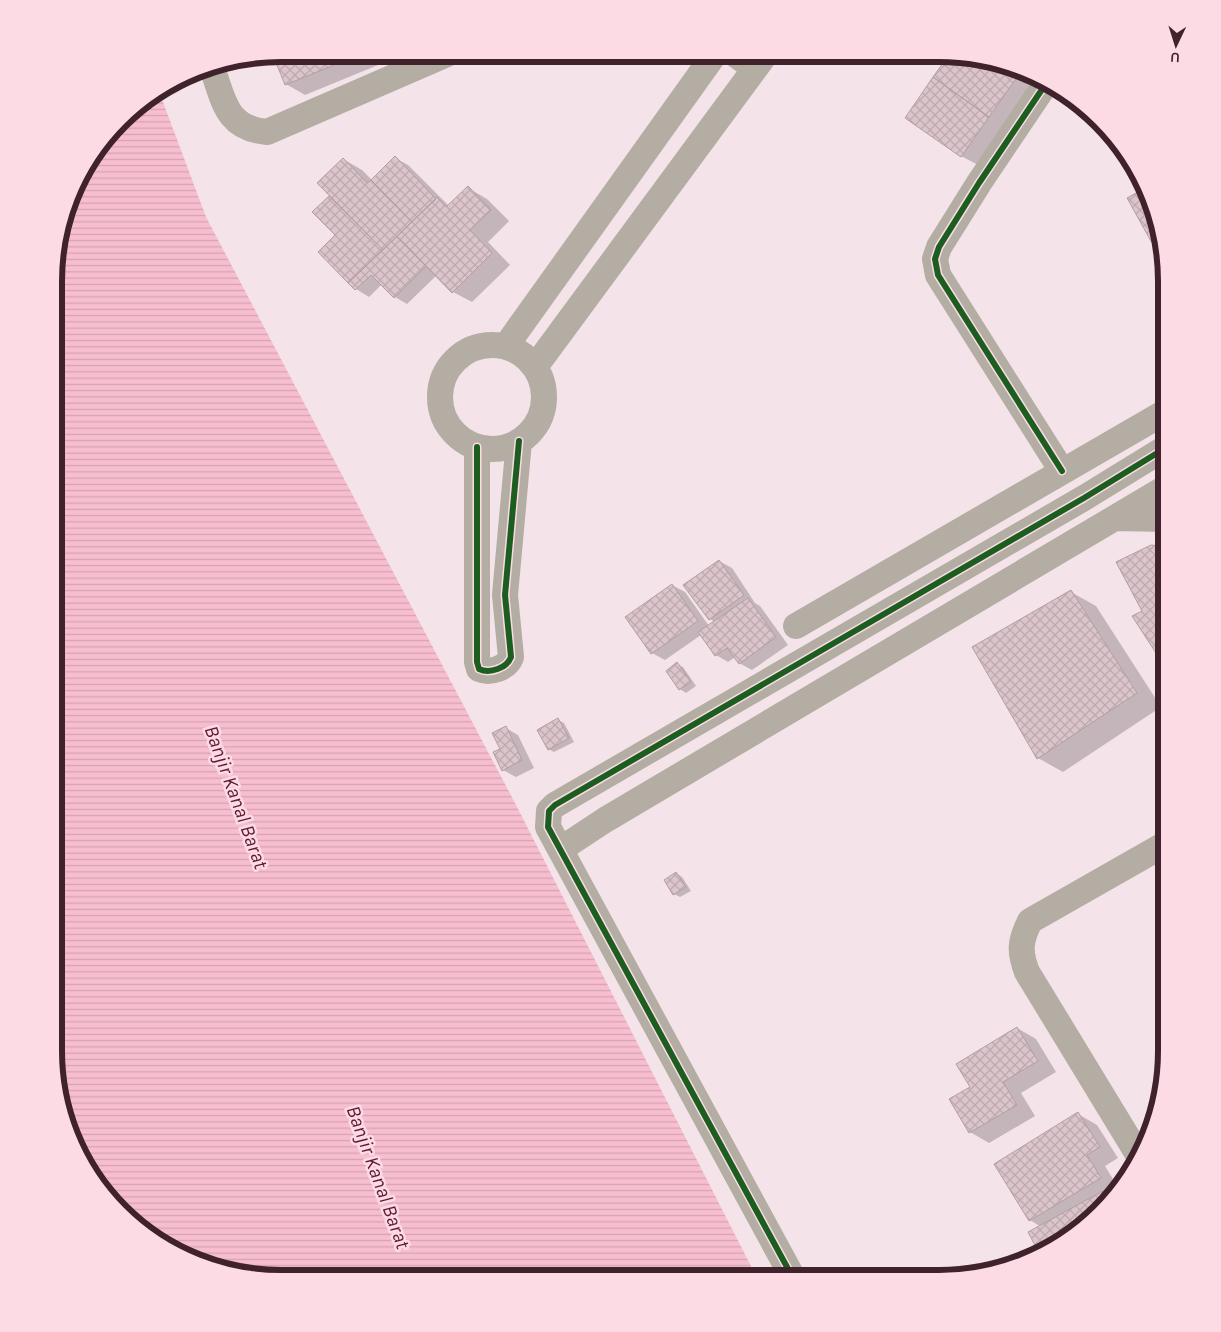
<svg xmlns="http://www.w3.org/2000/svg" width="1221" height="1332" font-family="Karla,sans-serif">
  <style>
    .water { fill: url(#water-rules) }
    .shadow { fill: #0003 }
    .building { fill: url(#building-cross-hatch); stroke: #b39ea5 }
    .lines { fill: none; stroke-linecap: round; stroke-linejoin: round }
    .street { stroke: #b3ada3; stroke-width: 26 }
    .cycleway-casing { stroke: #fcdbe4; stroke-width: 9 }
    .cycleway { stroke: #1b5e20; stroke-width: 6 }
    .labels { text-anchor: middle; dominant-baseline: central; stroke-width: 5; stroke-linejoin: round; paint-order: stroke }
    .water-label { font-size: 20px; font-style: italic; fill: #611836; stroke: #fcdbe4 }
    .rim { fill: none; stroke: #40222c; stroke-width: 6 }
  </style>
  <defs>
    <pattern id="water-rules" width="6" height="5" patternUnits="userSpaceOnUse" patternTransform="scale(1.25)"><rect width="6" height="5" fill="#f7becf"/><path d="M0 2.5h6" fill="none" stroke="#d5a3b2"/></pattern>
    <pattern id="building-cross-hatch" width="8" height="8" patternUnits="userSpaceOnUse" patternTransform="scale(1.25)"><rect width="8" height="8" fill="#dbc5cb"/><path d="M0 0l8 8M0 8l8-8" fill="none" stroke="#bda9ae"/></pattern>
  </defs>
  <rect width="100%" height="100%" fill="#f4e3e8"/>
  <path class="water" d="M160 94 206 217 516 805 757 1278H267L168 1248 92 1177 66 1123 54 1065 58 238 84 168 132 110Z"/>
  <path class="shadow" d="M282 54H405L305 95 286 84 274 55Z
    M950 56H969L1041 80 980 166 961 156 906 117Z
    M395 158 408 165 449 206 468 188 487 199 509 221 488 242 510 265 472 302 453 292 437 275 407 304 395 297 382 284 369 297 356 289 320 252 337 235 314 212 331 196 343 159 362 170 372 180Z
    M1145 189 1155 209 1163 247 1153 242 1128 199Z
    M719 561 732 568 755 603 760 606 788 645 752 670 739 663 735 657 728 662 716 655 701 635 665 660 652 653 672 585 685 592 709 626 715 622 710 619Z
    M1071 592 1096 606 1161 707 1063 772 1038 758Z
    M677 664 683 667 696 686 686 693 680 689Z
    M558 720 564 723 574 742 554 752 548 749Z
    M506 728 518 735 534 768 516 777 503 770 501 750Z
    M676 873 682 877 691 891 680 897 674 894Z
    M1017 1028 1036 1039 1056 1072 1021 1093 1035 1116 989 1143 970 1132 950 1100 971 1087Z
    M1078 1114 1097 1125 1118 1158 1105 1166 1117 1186 1066 1240 1040 1252 1029 1233 1041 1227 1030 1220 996 1165Z"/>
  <path class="building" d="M282 54H350L351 58 285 85 273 55Z
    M948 56H969L1020 73 989 117 933 77Z
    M933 77 989 117 961 157 905 118Z
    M395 156 436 199 412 222 371 180Z
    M343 158 367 183 371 180 412 222 383 250 317 183Z
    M468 186 491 210 470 230 492 253 452 293 397 236 437 197 446 207Z
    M1145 188 1155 209 1161 238 1152 243 1127 198Z
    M329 196 383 250 348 283 318 252 335 235 312 212Z
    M397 236 426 266 394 298 371 275 355 290 348 283Z
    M1151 545 1167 547V670L1132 616 1142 611 1116 562Z
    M719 560 744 595 709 620 683 585Z
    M672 584 698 621 651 654 625 617Z
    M1071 590 1137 693 1037 759 972 647Z
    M748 598 776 637 739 664 727 648 715 656 698 632Z
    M677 662 691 682 679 690 666 671Z
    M558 718 569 738 548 750 537 730Z
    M506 726 522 760 502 771 493 752 500 749 492 733Z
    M676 872 686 887 673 895 664 880Z
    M1017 1027 1038 1061 1003 1082 1017 1105 969 1133 949 1099 970 1087 956 1064Z
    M1078 1112 1100 1147 1087 1155 1101 1178 1029 1221 994 1164Z
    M1103 1191 1106 1197 1066 1240 1039 1253 1028 1232Z"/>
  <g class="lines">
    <path class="street" d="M736 55 754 68
      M211 65C224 100 225 128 267 132L447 54
      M1047 82 979 183 939 247 935 259 938 275 1062 471
      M440 397a52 52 0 1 1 104 0a52 52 0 1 1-104 0Z
      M506 346 714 55
      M535 367 765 55
      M477 447V662L479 669C490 674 507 668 511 657L505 595 519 441
      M1115 518 1167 519
      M796 626 1167 411
      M561 849 605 820 1167 487
      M1139 1156 1027 972C1019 951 1020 941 1030 921L1167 843
      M793 1278 548 827 549 811 555 805 1084 498 1167 447"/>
    <defs>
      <path id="cycleway" d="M1047 82 979 183 939 247 935 259 938 275 1062 471
        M477 447V662L479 669C490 674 507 668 511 657L505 595 519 441
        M793 1278 548 827 549 811 555 805 1084 498 1167 447"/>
    </defs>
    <use href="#cycleway" class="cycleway-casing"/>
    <use href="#cycleway" class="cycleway"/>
  </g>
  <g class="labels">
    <g class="water-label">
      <text transform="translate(236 797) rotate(70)">Banjir Kanal Barat</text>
      <text transform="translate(378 1177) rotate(70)">Banjir Kanal Barat</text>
    </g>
  </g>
  <path d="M0 0H1221V1332H0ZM281 62H939A219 219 0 0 1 1158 281V1051A219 219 0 0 1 939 1270H281A219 219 0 0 1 62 1051V281A219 219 0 0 1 281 62Z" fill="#fcdbe4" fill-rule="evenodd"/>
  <path class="rim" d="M281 62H939A219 219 0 0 1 1158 281V1051A219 219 0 0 1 939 1270H281A219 219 0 0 1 62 1051V281A219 219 0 0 1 281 62Z"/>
  <g transform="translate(1176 45) rotate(184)" stroke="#fcdbe4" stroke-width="4" paint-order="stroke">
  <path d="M0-4L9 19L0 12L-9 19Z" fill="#40222c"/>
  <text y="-8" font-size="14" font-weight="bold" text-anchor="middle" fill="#40222c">U</text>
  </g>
</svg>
